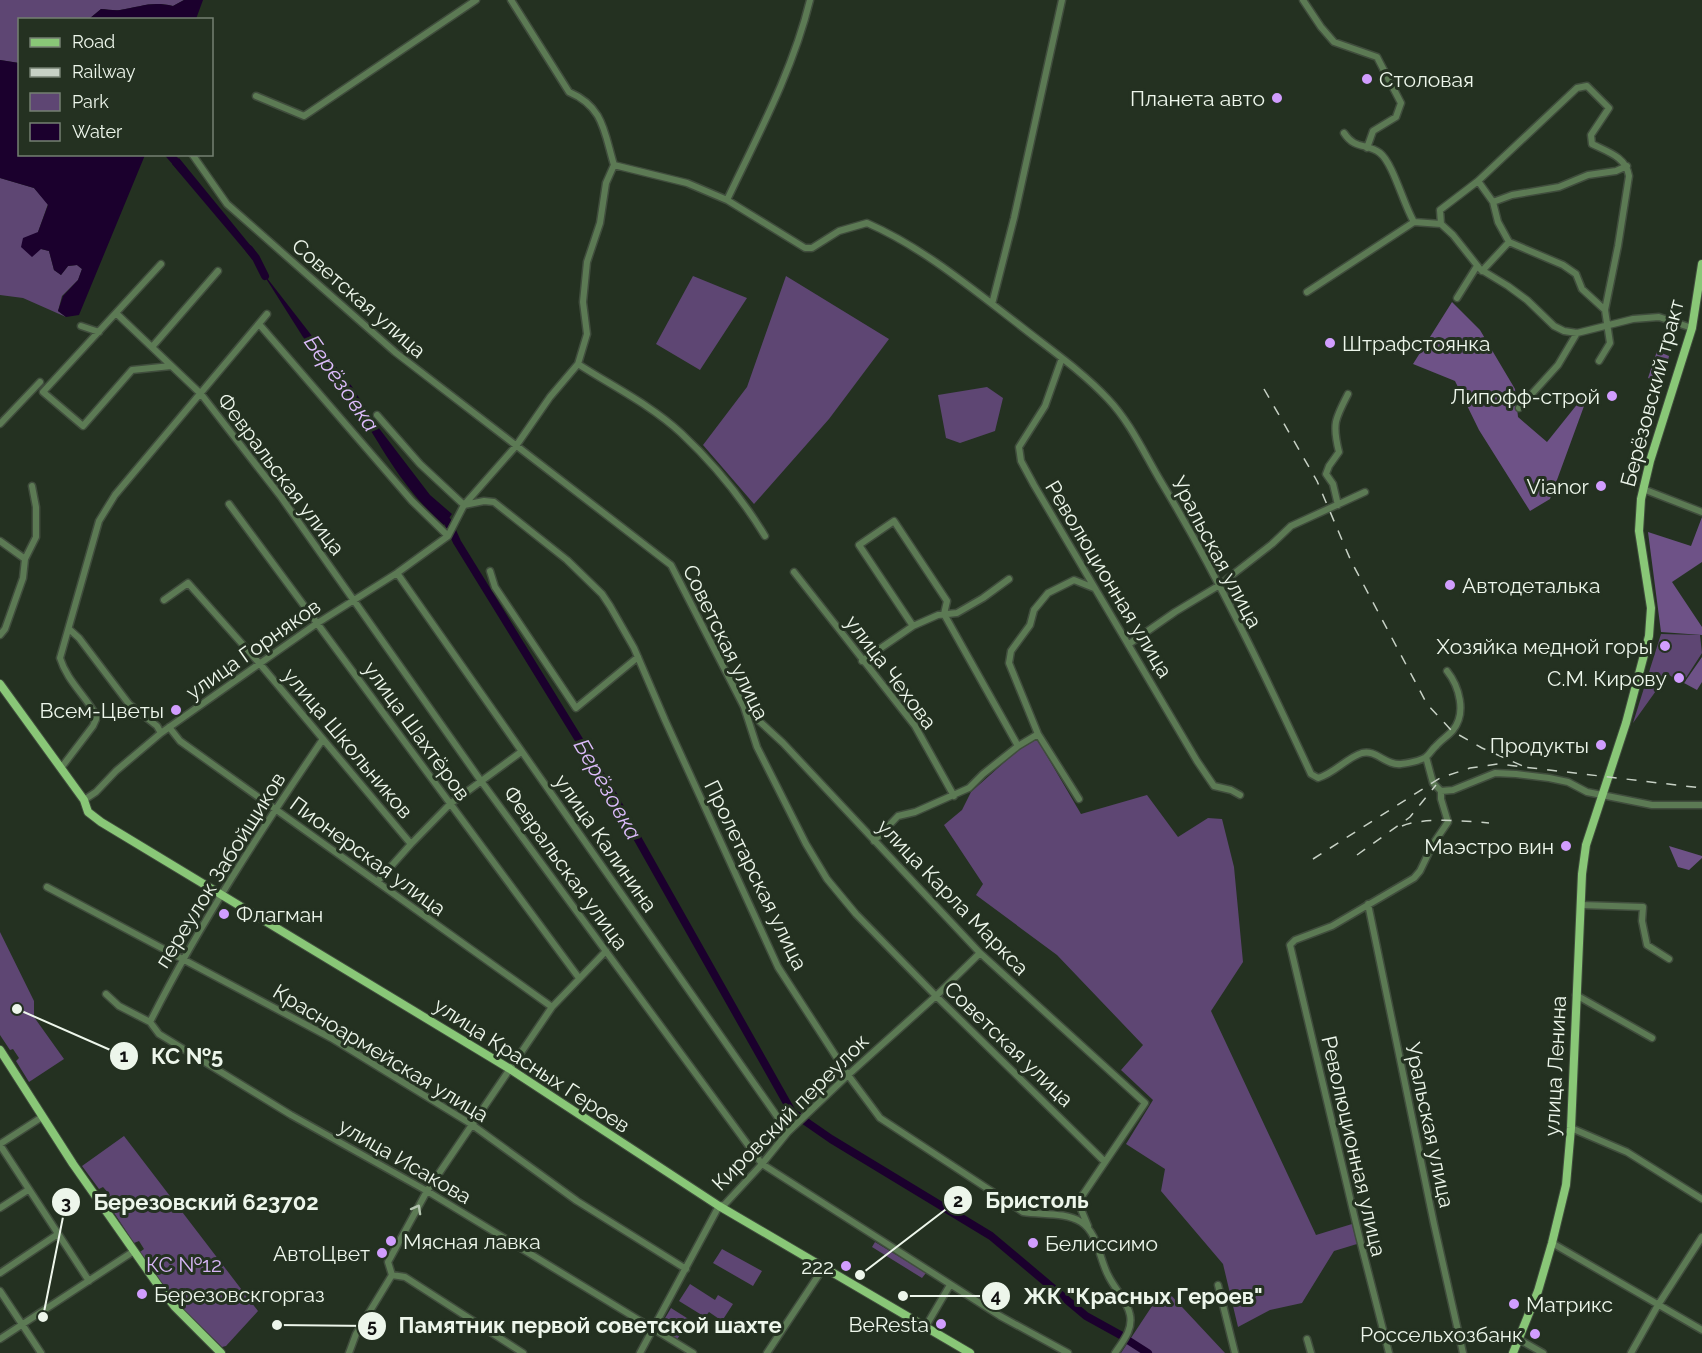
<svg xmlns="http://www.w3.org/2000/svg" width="1702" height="1353" font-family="Raleway,sans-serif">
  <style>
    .green { fill: #5e4673 }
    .forest { fill: #6e5287 }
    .water { fill: #1b002d }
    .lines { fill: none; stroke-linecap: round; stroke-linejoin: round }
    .river { stroke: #1b002d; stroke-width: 8 }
    .minor-casing { stroke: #404d3d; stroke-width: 9 }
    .major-casing { stroke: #404d3d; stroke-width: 10 }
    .minor { stroke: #5c7a54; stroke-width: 6 }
    .major { stroke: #89c777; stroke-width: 8 }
    .rail { stroke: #c7d1c5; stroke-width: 1.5; stroke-dasharray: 10 10; stroke-linecap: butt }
    .oneway { stroke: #b3c4af }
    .poi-dot { fill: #d19dfe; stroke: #243121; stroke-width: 2 }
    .labels { text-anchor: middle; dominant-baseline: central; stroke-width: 6; stroke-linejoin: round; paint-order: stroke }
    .poi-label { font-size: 21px; fill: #edf6eb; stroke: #243121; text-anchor: end }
    .street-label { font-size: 21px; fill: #edf6eb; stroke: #243121 }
    .park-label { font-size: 21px; fill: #d6b5f5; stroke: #243121 }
    .water-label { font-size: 22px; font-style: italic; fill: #ddbcfc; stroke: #243121 }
    .leader { fill: none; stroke: #edf6eb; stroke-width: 2 }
    .callout-dot { fill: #edf6eb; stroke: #243121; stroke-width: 2 }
    .mark-label { font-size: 18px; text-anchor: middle; font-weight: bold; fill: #111 }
    .callout-label { font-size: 22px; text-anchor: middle; font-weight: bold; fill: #edf6eb; stroke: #243121; stroke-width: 6; stroke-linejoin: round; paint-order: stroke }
  </style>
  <rect width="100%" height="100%" fill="#243121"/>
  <path class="green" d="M0 0H184L173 6C152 1 141 7 120 10 114 11 107 9 101 9L89 19 20 20 19 63 0 60Z
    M0 178 34 188 48 204 38 232 41 249 49 251 54 270 61 275 68 266 77 265 82 269 78 280 62 296 58 311 66 317 23 298 0 295Z
    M693 276 747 298 700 370 656 344Z
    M786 276 889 339 829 419 754 504 703 445 747 387Z
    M987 387 1003 398 995 431 960 443 946 438 938 395Z
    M1661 634 1700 635 1702 653 1682 684 1668 674 1633 723Z
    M1037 739 1081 814 1147 795 1178 837 1208 818 1222 819 1234 867 1243 962 1211 1011 1316 1235 1352 1224 1357 1244 1334 1251 1302 1303 1270 1310 1238 1327 1223 1264 1161 1191 1165 1169 1126 1144 1153 1100 1121 1070 1143 1045 1057 955 976 895 983 884 944 825 962 810 971 792 1017 751Z
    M0 932 34 1001V1017L64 1059 29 1082 16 1061 19 1058 13 1049 10 1050 0 1035Z
    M124 1136 258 1311 226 1346 222 1347 181 1307 187 1303 178 1294 171 1298 140 1252 144 1249 139 1241 134 1243 105 1199 110 1195 103 1187 99 1189 82 1166Z
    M875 1242 926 1273 922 1278 872 1247Z
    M722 1249 762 1271 753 1286 713 1263Z
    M690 1284 715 1300 718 1295 733 1304 722 1321 709 1312 705 1317 679 1301Z
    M1168 1292 1225 1353H1121L1160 1294Z
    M671 1308 690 1320 676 1341 658 1330Z"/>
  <path class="forest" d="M1452 302 1480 330 1515 389 1518 417 1547 442 1591 387 1550 499 1530 511 1479 430 1455 381 1413 364Z
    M1657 351 1669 356 1663 383 1648 378Z
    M1702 517V562L1672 582 1702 627V635L1661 632 1648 532 1691 546Z
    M1702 657V682L1697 690 1684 683Z
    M1669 846 1702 856V858L1689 870 1678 867Z"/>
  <path class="water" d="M184 0H203L196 19H89L101 9C107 9 114 11 120 10 141 7 150 1 173 6Z
    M0 60 19 63 20 154 145 155 79 315 66 317 58 311 63 296 78 280 82 269 77 265 68 266 61 275 54 270 49 251 41 249 32 257 21 247 23 238 38 232 48 205 34 188 0 178Z
    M179 158 259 256 253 260 172 164Z
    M260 269 357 394 352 398 303 337Z
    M362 406 430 495 452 514 444 525C404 490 385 453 357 408Z"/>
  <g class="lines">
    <path class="river" d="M169 154 183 170
      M249 249 256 258 265 276
      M348 388 365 415
      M442 515 448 522 457 542 613 795 792 1112 831 1139 991 1236 1086 1316 1124 1337
      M1126 1339 1148 1353"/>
    <defs>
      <path id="minor" d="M1303 0 1321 27 1334 42 1377 57 1401 103 1396 117 1373 131 1367 148
        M256 96 304 116 476 0
        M1344 133C1355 150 1367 143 1380 153 1393 163 1404 206 1414 222
        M192 154 227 204 395 352 671 565 744 707 757 747 806 844 827 879 856 914 936 996 1105 1162
        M614 165 687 183 727 200 805 248H812L839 231 867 223C922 247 970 287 1018 324 1048 348 1082 371 1108 399 1130 422 1144 453 1160 480 1217 574 1265 675 1311 774L1318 778C1335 773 1346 758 1362 753 1376 749 1386 766 1401 764 1408 763 1422 761 1427 756 1430 754 1432 749 1436 746 1441 740 1448 736 1453 730 1467 713 1459 686 1447 671
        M1478 181 1493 202 1498 222 1509 242 1563 265 1576 274 1582 289 1605 310
        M727 200C758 135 793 70 810 0
        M1493 202 1512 195 1559 187 1588 175 1616 171 1627 166
        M161 264 43 392 83 426 132 370 171 366
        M1482 271 1509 242
        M1307 292 1414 222 1441 224
        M1457 298 1477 266
        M992 304 1014 218 1062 0
        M117 314 201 394 281 497 481 781 762 1164 1000 1316 1068 1353
        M259 324 412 501 448 536
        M81 326 99 332
        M152 347 218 271
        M1062 358 1045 406 1019 447 1021 461 1034 485 1197 761 1214 786 1231 790 1240 795
        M1599 361 1610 343 1605 310 1618 246 1629 176C1626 157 1608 152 1592 144L1591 135 1609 108 1587 86 1577 88 1478 181 1440 210 1441 224 1453 235 1480 269 1508 286 1527 300 1554 326 1564 331 1577 333 1633 319 1659 317 1692 328
        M578 364C612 386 651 405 681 433 712 462 743 500 765 536
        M1519 408 1558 365 1577 333
        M377 415 420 464 464 505 484 501 494 502 567 560 602 594 610 606 634 648 665 720 778 967 848 1075 880 1118 1023 1212C1042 1215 1065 1212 1081 1222 1098 1233 1099 1258 1108 1275 1114 1288 1128 1302 1130 1315 1133 1330 1123 1341 1115 1353
        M0 424 40 382
        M1643 489 1702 512
        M229 504 579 978
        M1338 505 1333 484 1326 474 1329 466 1339 452C1332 424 1335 419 1348 394
        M0 541 25 559
        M490 571 495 587 576 708 638 657
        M794 572 915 726 954 796
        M397 573 788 1132
        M164 600 188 583 260 664 411 844
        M944 614 1018 746
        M913 626 859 545 894 521 947 601 944 614
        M69 629 79 638 129 704 157 726 161 733
        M0 635 5 629 23 578 25 559 36 537V507L32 486
        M1129 644 1175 612 1218 586 1272 544 1291 526 1365 492
        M862 661 913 626 938 615 957 613 983 598 1009 579
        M744 707 783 743 980 953 1145 1103 1078 1202 1088 1226
        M169 727 180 741 552 1007
        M1426 757 1433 783 1441 791 1453 790 1495 773 1516 774 1549 778 1568 782 1587 792 1652 805H1702
        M61 768 93 726 97 717C86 696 67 681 60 658L99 521 115 495 267 314
        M1079 799 1038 734 1009 663 1011 651 1030 625 1034 610 1048 593 1074 580 1094 588
        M84 800 96 792 116 771 161 733 316 624 397 573 448 536 464 505 516 446 550 397 578 364 587 334 583 302 587 262 600 223 606 183 614 165C604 132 604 107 569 92L511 0
        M874 841 898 816 915 812 969 788 983 774 1018 746 1038 734
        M377 882 411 844 450 804 521 752
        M47 887 331 1038 471 1124 577 1201 686 1269
        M1368 904 1434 1224 1463 1353
        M1581 905 1643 907 1642 921 1647 945 1669 959
        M106 994 119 1006 150 1022 159 1034 291 1115 427 1191 693 1353
        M1576 995 1652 1038
        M150 1022C200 923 261 830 323 739
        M1571 1128 1627 1152 1702 1199
        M0 1144 42 1117
        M0 1145 89 1281
        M0 1208 28 1190
        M1552 1243 1702 1330
        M0 1273 58 1234
        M392 1275 405 1277 523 1353
        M1218 1285 1235 1353
        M0 1291 41 1353
        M926 1326 950 1285
        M0 1339 134 1251
        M1307 1339 1311 1353
        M1520 1340 1543 1353
        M349 1353 356 1334 392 1275 388 1262 427 1191 552 1007 606 951
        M640 1353 719 1206 725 1204 762 1164 788 1132 848 1075 936 996 980 953
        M767 1353 824 1267
        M1389 1353 1359 1236 1290 945 1295 940 1332 926 1414 878 1420 871 1433 844 1448 822 1441 799V791
        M1631 1353 1658 1305 1702 1237"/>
      <path id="major" d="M0 684 84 800 88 812 101 822 510 1069 719 1206 970 1353
        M0 1050 73 1164 160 1288 175 1307 221 1353
        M1513 1353 1538 1291 1552 1243 1566 1185 1571 1128 1582 874 1586 845 1626 723 1649 636 1651 608 1639 531 1641 499 1650 461 1692 328 1702 264"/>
    </defs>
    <use href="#minor" class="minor-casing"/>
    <use href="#major" class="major-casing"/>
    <use href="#minor" class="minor"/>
    <use href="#major" class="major"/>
    <path class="rail" d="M1264 389 1317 481 1351 561 1427 704 1452 731 1482 748 1525 767
      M1402 826C1422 817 1467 821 1489 823
      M1357 855 1410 817 1436 785
      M1313 859 1440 778 1470 768 1498 764 1702 788"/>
  </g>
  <defs><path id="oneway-chevron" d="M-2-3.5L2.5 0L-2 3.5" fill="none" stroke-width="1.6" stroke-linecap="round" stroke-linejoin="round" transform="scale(1.5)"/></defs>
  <use class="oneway" href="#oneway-chevron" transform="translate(417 1209) rotate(-61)"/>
  <g class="poi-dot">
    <circle cx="1367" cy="79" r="6"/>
    <circle cx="1277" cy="98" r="6"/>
    <circle cx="1330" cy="343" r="6"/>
    <circle cx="1612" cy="396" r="6"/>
    <circle cx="1601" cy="486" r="6"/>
    <circle cx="1450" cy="585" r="6"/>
    <circle cx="1665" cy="646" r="6"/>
    <circle cx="1679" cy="678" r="6"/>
    <circle cx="176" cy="710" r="6"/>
    <circle cx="1601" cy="745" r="6"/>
    <circle cx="1566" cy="846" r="6"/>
    <circle cx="224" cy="914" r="6"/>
    <circle cx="391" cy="1241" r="6"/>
    <circle cx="1033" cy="1243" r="6"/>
    <circle cx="382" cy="1253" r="6"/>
    <circle cx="846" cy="1266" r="6"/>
    <circle cx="142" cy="1294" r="6"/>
    <circle cx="1514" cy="1304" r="6"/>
    <circle cx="941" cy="1324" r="6"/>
    <circle cx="1535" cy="1334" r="6"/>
  </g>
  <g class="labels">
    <g class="poi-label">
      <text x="1379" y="79" text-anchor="start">Столовая</text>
      <text x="1265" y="98">Планета авто</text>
      <text x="1342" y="343" text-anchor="start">Штрафстоянка</text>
      <text x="1600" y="396">Липофф-строй</text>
      <text x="1589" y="486">Vianor</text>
      <text x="1462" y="585" text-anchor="start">Автодеталька</text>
      <text x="1653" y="646">Хозяйка медной горы</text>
      <text x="1667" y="678">С.М. Кирову</text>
      <text x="164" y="710">Всем-Цветы</text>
      <text x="1589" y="745">Продукты</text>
      <text x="1554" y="846">Маэстро вин</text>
      <text x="236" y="914" text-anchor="start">Флагман</text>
      <text x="403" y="1241" text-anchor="start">Мясная лавка</text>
      <text x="1045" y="1243" text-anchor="start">Белиссимо</text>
      <text x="370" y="1253">АвтоЦвет</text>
      <text x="834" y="1266">222</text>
      <text x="154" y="1294" text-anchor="start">Березовскгоргаз</text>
      <text x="1526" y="1304" text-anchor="start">Матрикс</text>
      <text x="929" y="1324">BeResta</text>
      <text x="1523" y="1334">Россельхозбанк</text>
    </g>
    <g class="street-label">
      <text transform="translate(359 298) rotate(41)">Советская улица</text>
      <text transform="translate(1652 393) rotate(-75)">Берёзовский тракт</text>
      <text transform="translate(281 474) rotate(53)">Февральская улица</text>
      <text transform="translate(1217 552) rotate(62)">Уральская улица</text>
      <text transform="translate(1109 579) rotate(59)">Революционная улица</text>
      <text transform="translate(726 642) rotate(64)">Советская улица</text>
      <text transform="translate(253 649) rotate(-35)">улица Горняков</text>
      <text transform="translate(891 672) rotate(53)">улица Чехова</text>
      <text transform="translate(417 731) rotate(54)">улица Шахтёров</text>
      <text transform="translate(348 743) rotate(50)">улица Школьников</text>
      <text transform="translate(606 843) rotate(55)">улица Калинина</text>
      <text transform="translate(368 856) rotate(36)">Пионерская улица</text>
      <text transform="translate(566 868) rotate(54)">Февральская улица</text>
      <text transform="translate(220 870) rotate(-58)">переулок Забойщиков</text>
      <text transform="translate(756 875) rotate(64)">Пролетарская улица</text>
      <text transform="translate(953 897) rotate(46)">улица Карла Маркса</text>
      <text transform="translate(1009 1044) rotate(44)">Советская улица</text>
      <text transform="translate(381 1053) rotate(31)">Красноармейская улица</text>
      <text transform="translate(532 1065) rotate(33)">улица Красных Героев</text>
      <text transform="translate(1555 1066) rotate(-87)">улица Ленина</text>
      <text transform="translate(790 1112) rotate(-45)">Кировский переулок</text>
      <text transform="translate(1430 1125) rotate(78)">Уральская улица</text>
      <text transform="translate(1354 1146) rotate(77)">Революционная улица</text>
      <text transform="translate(405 1161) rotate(30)">улица Исакова</text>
    </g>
    <g class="park-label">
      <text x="184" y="1264">КС №12</text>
    </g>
    <g class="water-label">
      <text transform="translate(342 383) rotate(55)">Берёзовка</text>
      <text transform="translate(608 789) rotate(60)">Берёзовка</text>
    </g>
  </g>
  <path class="leader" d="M17 1009L124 1056M860 1275L958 1200M43 1317L66 1202M903 1296L996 1296M277 1325L372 1326"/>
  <g class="callout-dot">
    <circle cx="17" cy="1009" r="6"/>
    <circle cx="860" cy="1275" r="6"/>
    <circle cx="43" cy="1317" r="6"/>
    <circle cx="903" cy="1296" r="6"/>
    <circle cx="277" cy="1325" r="6"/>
    <circle cx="124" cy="1056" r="15"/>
    <circle cx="958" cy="1200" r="15"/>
    <circle cx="66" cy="1202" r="15"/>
    <circle cx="996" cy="1296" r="15"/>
    <circle cx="372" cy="1326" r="15"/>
  </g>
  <g class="mark-label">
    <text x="124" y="1062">1</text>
    <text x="958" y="1207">2</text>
    <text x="66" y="1209">3</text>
    <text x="996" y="1302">4</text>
    <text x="372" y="1332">5</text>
  </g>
  <g class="callout-label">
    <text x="187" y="1064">КС №5</text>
    <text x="1037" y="1208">Бристоль</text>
    <text x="206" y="1210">Березовский 623702</text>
    <text x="1143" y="1304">ЖК "Красных Героев"</text>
    <text x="590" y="1333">Памятник первой советской шахте</text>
  </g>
  <rect x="18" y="18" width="195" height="138" fill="#243121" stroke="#748072" stroke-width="1.5"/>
  <rect x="30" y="38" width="30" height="9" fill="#89c777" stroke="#748072" stroke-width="1.5"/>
  <text x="72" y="48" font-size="18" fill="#edf6eb">Road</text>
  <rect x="30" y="68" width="30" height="9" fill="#c7d1c5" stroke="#748072" stroke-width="1.5"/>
  <text x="72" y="78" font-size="18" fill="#edf6eb">Railway</text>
  <rect x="30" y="93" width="30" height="18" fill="#5e4673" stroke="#748072" stroke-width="1.5"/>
  <text x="72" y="108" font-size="18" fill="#edf6eb">Park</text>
  <rect x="30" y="123" width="30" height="18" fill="#1b002d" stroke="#748072" stroke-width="1.5"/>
  <text x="72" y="138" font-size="18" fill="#edf6eb">Water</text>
</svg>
